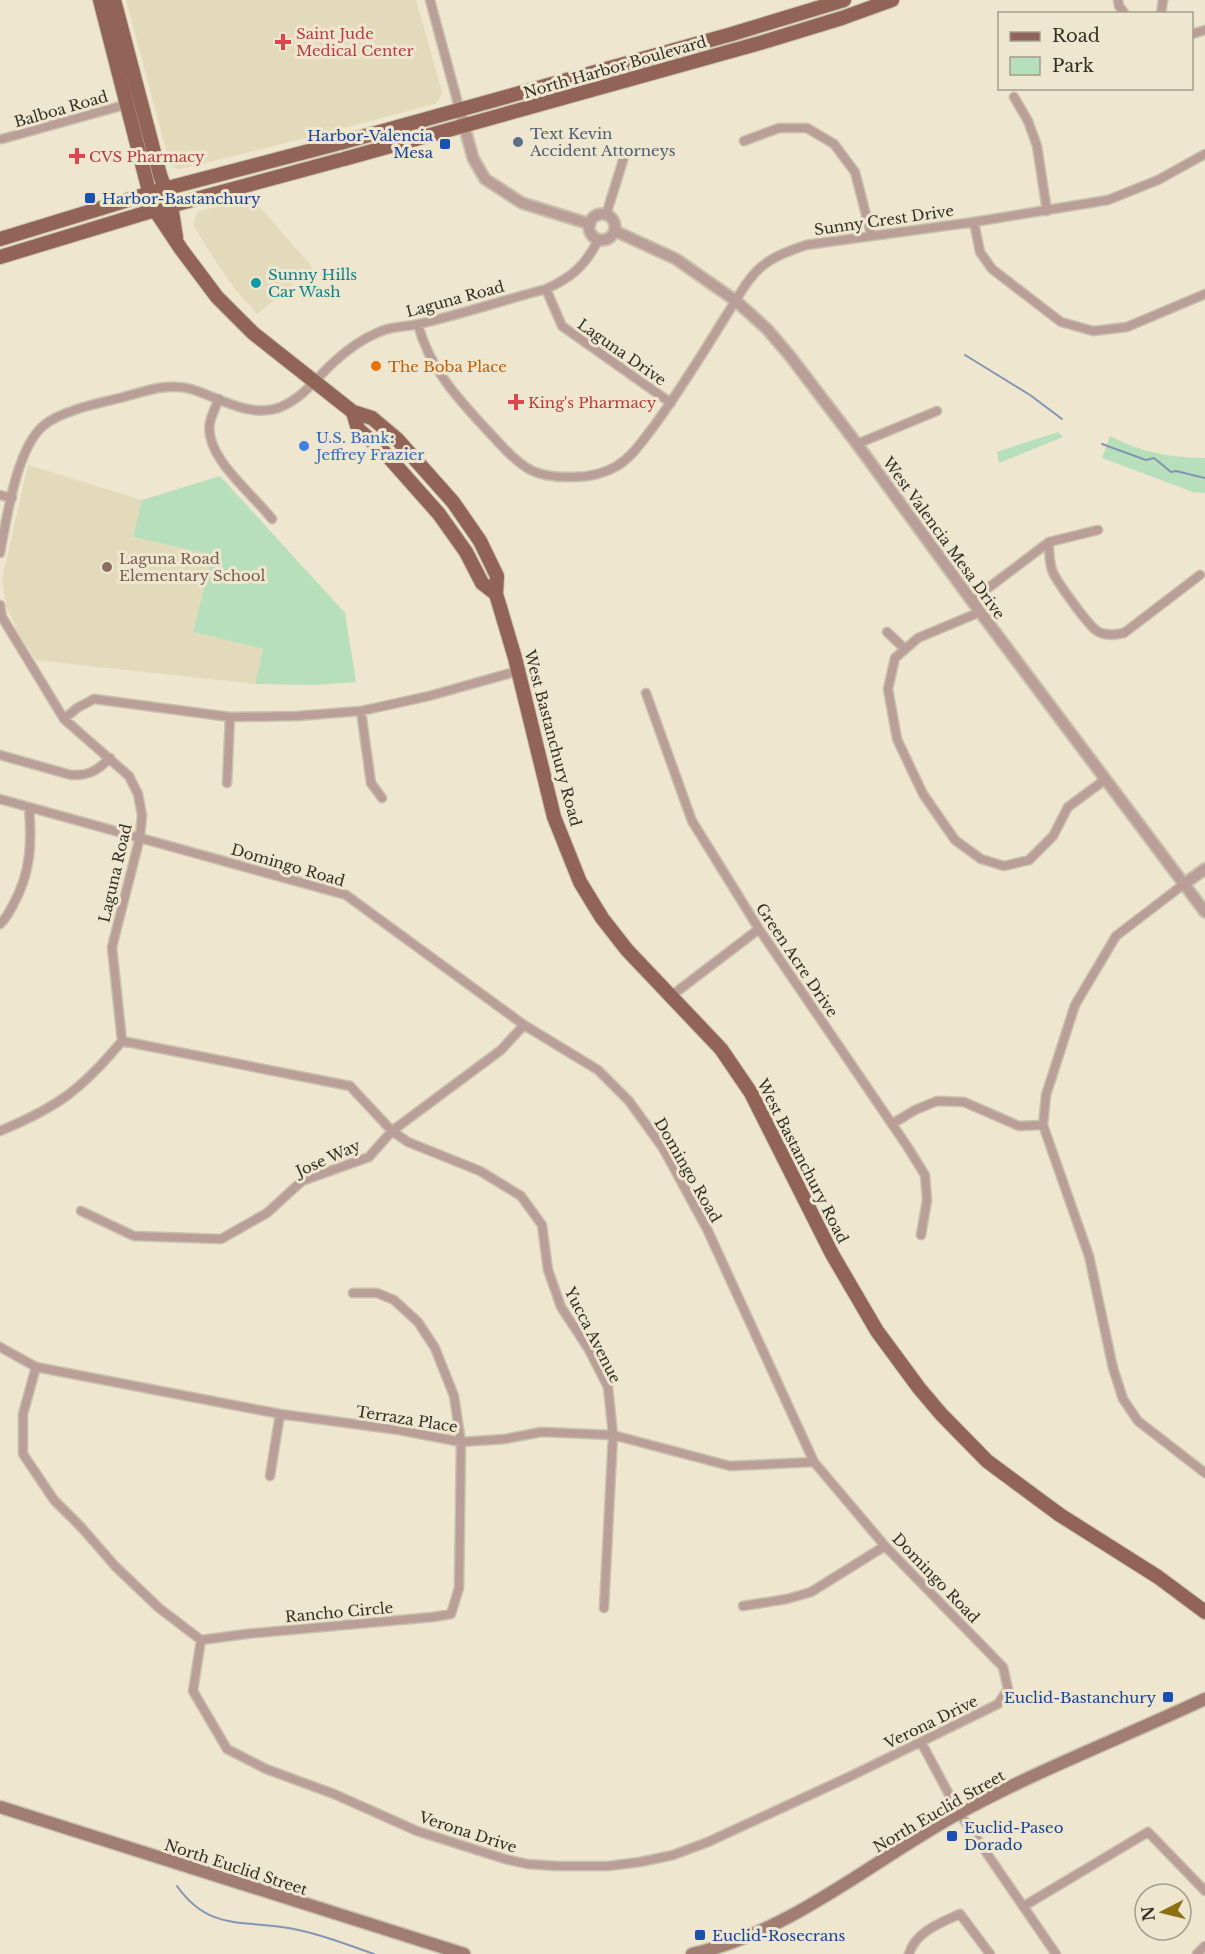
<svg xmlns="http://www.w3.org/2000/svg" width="1205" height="1954" font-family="'Libre Baskerville',serif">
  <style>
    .built { fill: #e3dabb }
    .green { fill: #b7dfbc }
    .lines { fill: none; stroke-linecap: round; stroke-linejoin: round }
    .stream { stroke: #8495b4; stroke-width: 2 }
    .minor-casing { stroke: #c9c2ad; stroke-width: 11 }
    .tertiary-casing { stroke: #c9c2ad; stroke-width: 14 }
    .secondary-casing { stroke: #c9c2ad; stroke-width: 15 }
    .primary-casing { stroke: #c9c2ad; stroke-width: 16 }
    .minor { stroke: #ba9f98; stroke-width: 8 }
    .tertiary { stroke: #ba9f98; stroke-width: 10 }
    .secondary { stroke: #a27d72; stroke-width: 12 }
    .primary { stroke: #916457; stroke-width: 14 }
    .health-dot { fill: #e0444e; stroke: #eee6ce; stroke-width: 2 }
    .service-dot { fill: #5c6f8a; stroke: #eee6ce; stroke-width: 2 }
    .transit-dot { fill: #1a4fb4; stroke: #eee6ce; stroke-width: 2 }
    .culture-dot { fill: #0f9aa8; stroke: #eee6ce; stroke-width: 2 }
    .food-dot { fill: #e8710a; stroke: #eee6ce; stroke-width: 2 }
    .shop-dot { fill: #3f7fe0; stroke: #eee6ce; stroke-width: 2 }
    .education-dot { fill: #8d6e63; stroke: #eee6ce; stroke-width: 2 }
    .labels { text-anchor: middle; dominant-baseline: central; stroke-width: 6; stroke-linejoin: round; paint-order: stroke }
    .health-label { font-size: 15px; fill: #be3a42; stroke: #eee6ce; text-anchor: start }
    .street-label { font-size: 15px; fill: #333027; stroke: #eee6ce }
    .service-label { font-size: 15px; fill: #4e5e75; stroke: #eee6ce; text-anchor: start }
    .transit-label { font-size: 15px; fill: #164399; stroke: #eee6ce; text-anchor: start }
    .culture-label { font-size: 15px; fill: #0d838f; stroke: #eee6ce; text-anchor: start }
    .food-label { font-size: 15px; fill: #c56008; stroke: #eee6ce; text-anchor: start }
    .shop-label { font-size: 15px; fill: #366cbe; stroke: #eee6ce; text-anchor: start }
    .education-label { font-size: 15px; fill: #785e54; stroke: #eee6ce; text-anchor: start }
  </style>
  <rect width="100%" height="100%" fill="#eee6ce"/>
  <path class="built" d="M126 0H416L442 92 439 100 435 104 270 147 181 169 174 168 169 161Z
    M253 199 313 268 257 314 234 288 209 251 194 226 195 217 199 211Z
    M28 465 142 500 133 537 212 555 193 632 263 649 255 684 36 660 19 634 6 606 2 579Z"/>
  <path class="green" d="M1058 432 1063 437 999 463 997 452Z
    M1110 436C1140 452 1171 458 1205 458V493L1193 492 1102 458Z
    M220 476 345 613 356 682 315 685 255 684 263 649 193 632 212 555 133 537 142 500Z"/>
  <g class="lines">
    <path class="stream" d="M965 355 1030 395 1062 419
      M1102 444 1146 460 1154 458 1171 472 1176 471 1205 478
      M177 1886C210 1933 246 1919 294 1929 321 1934 348 1945 374 1954"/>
    <defs>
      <path id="minor" d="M430 0 460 111
        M1118 0 1119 6 1125 14
        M1161 14 1163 0
        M1192 34 1205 30
        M1014 97 1028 121 1037 146 1047 211
        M2 139 128 104
        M744 141 779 128H807L834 144 855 172 871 234
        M606 215 625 154
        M974 222 980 252 992 269 1061 322 1093 331 1127 327 1205 294
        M546 289 562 326 671 403
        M418 324C430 373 466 407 499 443 524 470 536 478 574 477 590 477 603 474 617 466 633 456 643 440 654 426 681 389 705 350 729 311 739 296 749 275 765 264 776 255 792 250 806 245L974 222 1108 200 1158 180 1205 154
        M219 399C216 406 212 414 210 422 203 456 253 494 272 519
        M857 444 937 411
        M0 495 12 498
        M1049 542C1049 552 1049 561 1052 570 1056 581 1088 625 1097 631 1105 636 1114 635 1124 633L1200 575
        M0 553C7 517 16 450 43 426 60 411 99 403 120 398 143 392 168 382 191 389 218 397 249 418 278 408 303 399 316 378 334 362 347 350 362 339 379 332 391 326 406 327 419 324 462 314 504 300 546 289 571 278 586 265 598 240
        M971 601 1049 542 1098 530
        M0 605 2 617 64 719 129 776 138 794 142 815 140 837 112 947 122 1041C82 1089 58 1107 0 1131
        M980 612 918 638 895 658 888 689 897 739 923 794 955 840 981 859 1004 866 1029 860 1053 836 1068 807 1106 779
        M887 632 905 649
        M646 693 692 821 759 929 907 1146 925 1175 927 1200 921 1235
        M361 711 371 783 382 798
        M64 719 77 708 94 699 230 717 297 716 361 711 429 696 518 671
        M0 755 71 775C89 776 98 770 110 758
        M227 783 230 717
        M0 799 346 895 524 1025 598 1070 629 1101 663 1148 707 1229 814 1462 885 1546 1003 1667 1008 1689 998 1704 851 1776 708 1842 673 1855 640 1862 608 1866H557L527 1864 505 1859 417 1831 334 1794 266 1769 227 1749 193 1691 201 1640
        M1184 884 1116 936 1075 1005 1046 1095 1043 1125 1089 1256 1113 1368 1123 1399 1138 1421 1205 1473
        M0 924C6 919 9 912 13 905 31 873 32 842 29 807
        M671 996 759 929
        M122 1041 350 1086 392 1131 408 1142 480 1171 521 1196 542 1225 548 1270 561 1307 588 1348 608 1387 613 1435 604 1608
        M892 1124 915 1110 937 1101 964 1102 1019 1126 1043 1125
        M81 1211 134 1236 221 1239 267 1213 302 1181 369 1157 392 1131 501 1050 524 1025
        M0 1347 36 1367 280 1414 399 1430 461 1442 505 1439 541 1432 613 1435 730 1466 814 1462
        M36 1367 23 1414V1454L54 1500 82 1528 115 1566 159 1608 201 1640 246 1634 433 1617 451 1614 459 1588 461 1442 454 1396 435 1348 418 1322 394 1300 377 1293H353
        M270 1476 280 1414
        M743 1606 787 1599 811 1592 885 1546
        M921 1742 959 1813 1056 1954
        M1024 1906 1148 1832 1205 1891
        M909 1954C915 1932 940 1923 960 1914L990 1954
        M1197 1954 1205 1946"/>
      <path id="tertiary" d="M460 111 473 158 485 179 522 203 590 224
        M589 227a13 13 0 1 1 26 0a13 13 0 1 1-26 0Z
        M615 231 676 259 736 301 767 329 790 356 857 444 980 612 1205 912
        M1184 884 1205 869"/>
      <path id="secondary" d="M0 1807 464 1954
        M692 1954C792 1932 873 1860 961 1812 1040 1769 1124 1737 1205 1699"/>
      <path id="primary" d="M100 0 150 195 155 210 181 249 217 297 253 333 353 412 372 418 397 439 453 502 480 541 497 576 496 594 515 658 554 817 580 882 602 918 627 950 721 1049 751 1093 832 1254 877 1331 919 1388 941 1414 987 1461 1060 1515 1158 1577 1205 1612
        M114 0 160 175 171 205 176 237
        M340 143 732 34 844 0
        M344 159 760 43 842 18 892 0
        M0 239 164 189 336 144
        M0 257 155 210 340 160
        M353 412 358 429 384 452 439 514 466 552 482 583 496 594"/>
    </defs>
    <use href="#minor" class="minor-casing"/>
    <use href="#tertiary" class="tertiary-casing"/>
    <use href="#secondary" class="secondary-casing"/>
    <use href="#primary" class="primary-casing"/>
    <use href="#minor" class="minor"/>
    <use href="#tertiary" class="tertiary"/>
    <use href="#secondary" class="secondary"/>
    <use href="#primary" class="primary"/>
  </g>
  <g class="health-dot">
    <path d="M280 33h6v6h6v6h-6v6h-6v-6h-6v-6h6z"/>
    <path d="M74 147h6v6h6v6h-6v6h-6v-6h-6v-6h6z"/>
    <path d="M513 393h6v6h6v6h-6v6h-6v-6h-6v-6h6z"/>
  </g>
  <circle class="service-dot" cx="518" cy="142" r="6"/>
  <g class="transit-dot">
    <rect x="439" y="138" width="12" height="12" rx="3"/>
    <rect x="84" y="192" width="12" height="12" rx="3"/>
    <rect x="1162" y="1691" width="12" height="12" rx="3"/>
    <rect x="946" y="1830" width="12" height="12" rx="3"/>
    <rect x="694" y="1929" width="12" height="12" rx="3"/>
  </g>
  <circle class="culture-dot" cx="256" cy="283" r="6"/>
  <circle class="food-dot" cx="376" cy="366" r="6"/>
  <circle class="shop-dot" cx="304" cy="446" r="6"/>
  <circle class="education-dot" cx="107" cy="567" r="6"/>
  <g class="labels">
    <g class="health-label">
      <text x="296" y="33">Saint Jude<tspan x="296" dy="17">Medical Center</tspan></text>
      <text x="89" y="156">CVS Pharmacy</text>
      <text x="528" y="402">King's Pharmacy</text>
    </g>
    <g class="street-label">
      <text transform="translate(615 67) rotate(-16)">North Harbor Boulevard</text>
      <text transform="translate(61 109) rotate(-16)">Balboa Road</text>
      <text transform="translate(884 220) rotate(-8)">Sunny Crest Drive</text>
      <text transform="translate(455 299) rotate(-15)">Laguna Road</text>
      <text transform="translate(622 352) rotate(35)">Laguna Drive</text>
      <text transform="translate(944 538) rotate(54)">West Valencia Mesa Drive</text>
      <text transform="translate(553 738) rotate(75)">West Bastanchury Road</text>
      <text transform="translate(288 865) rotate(16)">Domingo Road</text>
      <text transform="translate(115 873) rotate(-77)">Laguna Road</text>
      <text transform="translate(797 960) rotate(56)">Green Acre Drive</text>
      <text transform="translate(328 1158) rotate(-24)">Jose Way</text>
      <text transform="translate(803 1161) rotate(63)">West Bastanchury Road</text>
      <text transform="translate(688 1170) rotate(60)">Domingo Road</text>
      <text transform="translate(593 1335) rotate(63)">Yucca Avenue</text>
      <text transform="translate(407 1419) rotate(9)">Terraza Place</text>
      <text transform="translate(936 1578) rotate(46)">Domingo Road</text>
      <text transform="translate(339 1612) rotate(-5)">Rancho Circle</text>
      <text transform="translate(931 1722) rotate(-26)">Verona Drive</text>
      <text transform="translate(939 1811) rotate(-30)">North Euclid Street</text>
      <text transform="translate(468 1832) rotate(18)">Verona Drive</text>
      <text transform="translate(236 1867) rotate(18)">North Euclid Street</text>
    </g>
    <g class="service-label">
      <text x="530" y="133">Text Kevin<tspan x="530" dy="17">Accident Attorneys</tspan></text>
    </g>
    <g class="transit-label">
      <text x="433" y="135" text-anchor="end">Harbor-Valencia<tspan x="433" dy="17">Mesa</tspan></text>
      <text x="102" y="198">Harbor-Bastanchury</text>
      <text x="1156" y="1697" text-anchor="end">Euclid-Bastanchury</text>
      <text x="964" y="1827">Euclid-Paseo<tspan x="964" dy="17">Dorado</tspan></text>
      <text x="712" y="1935">Euclid-Rosecrans</text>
    </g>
    <g class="culture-label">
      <text x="268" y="274">Sunny Hills<tspan x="268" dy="17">Car Wash</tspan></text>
    </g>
    <g class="food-label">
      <text x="388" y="366">The Boba Place</text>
    </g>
    <g class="shop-label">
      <text x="316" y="437">U.S. Bank:<tspan x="316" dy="17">Jeffrey Frazier</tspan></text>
    </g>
    <g class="education-label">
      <text x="119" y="558">Laguna Road<tspan x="119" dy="17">Elementary School</tspan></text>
    </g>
  </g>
  <rect x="998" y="12" width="195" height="78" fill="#eee6ce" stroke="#a39d8b" stroke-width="1.5"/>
  <rect x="1010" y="32" width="30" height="9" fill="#916457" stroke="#a39d8b" stroke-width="1.5"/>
  <text x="1052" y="42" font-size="18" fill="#333027">Road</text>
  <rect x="1010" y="57" width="30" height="18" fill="#b7dfbc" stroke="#a39d8b" stroke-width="1.5"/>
  <text x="1052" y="72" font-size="18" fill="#333027">Park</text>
  <g transform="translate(1163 1912) rotate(263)"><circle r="28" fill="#eee6ce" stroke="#a39d8b" stroke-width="1.5"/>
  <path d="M0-4.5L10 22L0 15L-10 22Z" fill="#8d6f13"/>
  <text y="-9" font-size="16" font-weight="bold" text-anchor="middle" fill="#333027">N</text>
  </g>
</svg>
